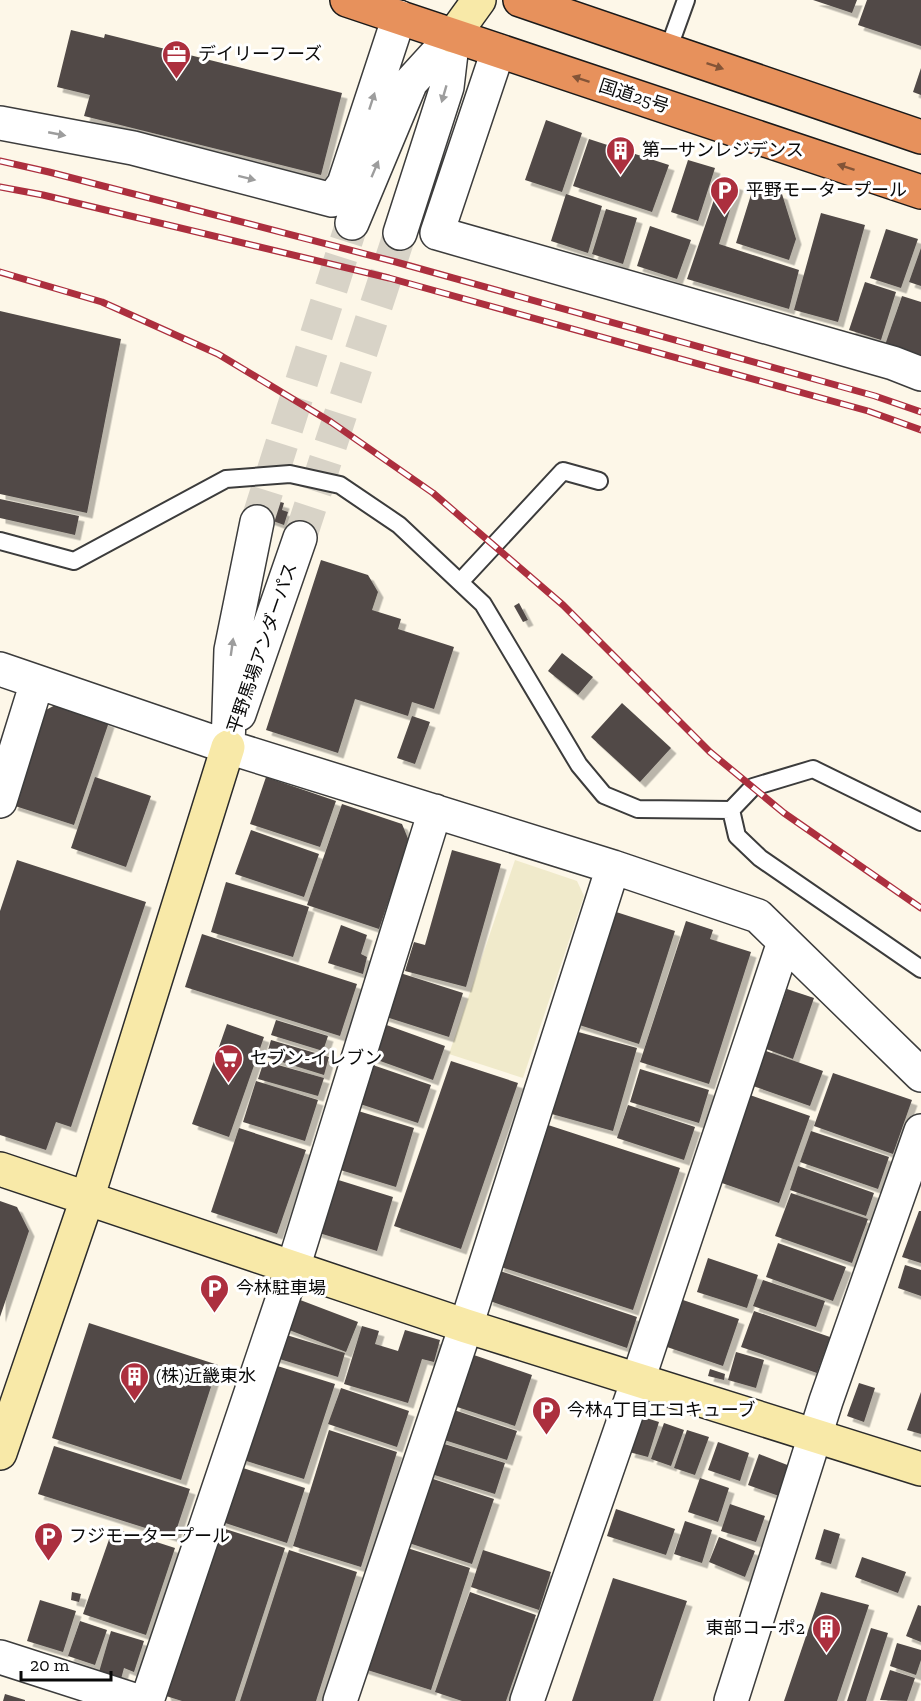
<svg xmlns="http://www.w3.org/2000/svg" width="921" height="1701" font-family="'Zilla Slab','Noto Sans JP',serif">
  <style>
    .farmland { fill: #f0eacb }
    .building { fill: #514a47; filter: url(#shadow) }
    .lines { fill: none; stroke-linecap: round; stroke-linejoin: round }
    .street-tunnel { stroke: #d8d3c7; stroke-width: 33; stroke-dasharray: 33 16; stroke-linecap: butt }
    .lane-casing { stroke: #3c3c3c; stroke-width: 20 }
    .street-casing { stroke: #3c3c3c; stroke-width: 36 }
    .secondary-casing { stroke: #2b2b2b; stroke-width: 36 }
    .highway-casing { stroke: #1a1a1a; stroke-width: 36 }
    .lane { stroke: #fff; stroke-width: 16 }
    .street { stroke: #fff; stroke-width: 33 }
    .secondary { stroke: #f8e9a8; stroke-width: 33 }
    .highway { stroke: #e7915c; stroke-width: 33 }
    .rail-casing { stroke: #ac2f3e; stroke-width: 7 }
    .rail { stroke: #fff; stroke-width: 4.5; stroke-dasharray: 14; stroke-linecap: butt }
    .oneway { fill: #835437 }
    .oneway2 { fill: #9d9d9d }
    .labels { text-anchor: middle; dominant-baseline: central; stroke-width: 6; stroke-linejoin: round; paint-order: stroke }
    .poi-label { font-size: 18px; fill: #090909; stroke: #fff; text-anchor: start }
    .street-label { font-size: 18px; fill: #090909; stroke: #fff }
  </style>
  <defs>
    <filter id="shadow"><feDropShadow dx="5.5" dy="5.5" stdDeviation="0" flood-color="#0004"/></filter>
  </defs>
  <rect width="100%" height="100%" fill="#fdf7e8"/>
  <path class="farmland" d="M515 860 577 881 584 896 523 1078 449 1054Z"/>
  <path class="building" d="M813 0H857L852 13Z
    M867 0H921V46L858 25Z
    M71 30 104 38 105 34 342 93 321 175 84 116 90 95 57 87Z
    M921 68V95L913 92Z
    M546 120 582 133 562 192 525 180Z
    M589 139 669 165 652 212 573 186Z
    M688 160 715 168 698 221 671 212Z
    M721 179 738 185 719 244 799 270 789 309 687 279Z
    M754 185 782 194 796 239 789 260 736 243Z
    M566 194 602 206 588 253 551 241Z
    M606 209 637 218 623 264 592 254Z
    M821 213 865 225 838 322 794 310Z
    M650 226 691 240 677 279 637 266Z
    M886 229 918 239 901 288 870 278Z
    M921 248V286L909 282Z
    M865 282 896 292 881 340 849 330Z
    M902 296 921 302V357L885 345Z
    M0 311 121 339 87 513 0 494Z
    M0 499 79 516 75 535 0 518Z
    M277 501 284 503 282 510 288 512 284 525 265 518 270 504 275 505Z
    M321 560 368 575 378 592 372 610 401 619 398 629 454 647 434 709 412 702 408 716 355 699 338 753 266 730Z
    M519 603 528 620 523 622 514 606Z
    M562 653 593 677 578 695 548 671Z
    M59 703 109 722 74 825 12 805 44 711Z
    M622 703 671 748 640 782 591 737Z
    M412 716 430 722 415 764 397 758Z
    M95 777 151 796 126 867 71 848Z
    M266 777 336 801 320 847 250 824Z
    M342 804 402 824 409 841 379 929 307 905Z
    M251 830 319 854 304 897 235 874Z
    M452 850 501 864 466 987 405 971 414 942 425 945Z
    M17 860 146 902 71 1127 56 1122 46 1150 0 1135V911Z
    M226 882 309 907 293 957 211 932Z
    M610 910 675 931 639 1044 573 1023Z
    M686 921 713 930 710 939 751 952 709 1084 640 1062Z
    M341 925 367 935 361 954 367 957 363 974 328 963Z
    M202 934 357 984 340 1036 185 987Z
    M397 972 463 993 449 1037 383 1016Z
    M787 989 814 998 793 1059 766 1049Z
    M276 1020 328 1036 323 1051 271 1035Z
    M381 1023 445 1046 433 1080 369 1057Z
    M227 1024 264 1037 229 1137 192 1124Z
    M571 1030 637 1048 613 1131 548 1113Z
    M271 1040 329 1057 324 1075 266 1057Z
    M766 1051 823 1071 810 1106 753 1086Z
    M264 1061 324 1078 318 1096 258 1079Z
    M451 1061 518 1083 461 1249 394 1226Z
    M367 1063 431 1085 418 1123 354 1102Z
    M640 1069 709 1090 699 1123 630 1102Z
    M833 1073 912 1100 893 1154 814 1126Z
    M256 1081 318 1100 305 1141 243 1122Z
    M750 1095 810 1116 779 1203 719 1182Z
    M628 1105 695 1127 684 1160 617 1138Z
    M355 1110 414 1128 396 1187 337 1169Z
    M545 1124 680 1168 633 1310 498 1266Z
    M239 1128 306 1150 277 1234 211 1212Z
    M811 1131 889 1157 878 1189 800 1162Z
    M798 1166 874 1193 866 1216 790 1190Z
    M332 1178 393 1197 377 1251 316 1232Z
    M791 1193 868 1219 852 1263 775 1236Z
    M0 1201 17 1207 29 1231 0 1317Z
    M919 1211H921V1263L902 1257Z
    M778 1243 846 1267 833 1301 766 1277Z
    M708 1258 758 1275 747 1308 697 1292Z
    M905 1265 921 1270V1296L898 1288Z
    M497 1270 637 1317 627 1348 487 1300Z
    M763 1280 825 1301 816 1327 753 1306Z
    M295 1298 358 1322 346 1352 284 1328Z
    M683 1300 739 1319 723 1366 667 1347Z
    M754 1311 830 1337 817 1373 741 1347Z
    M89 1323 218 1365 181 1480 52 1438Z
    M362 1326 379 1331 375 1344 398 1351 405 1330 440 1340 434 1362 422 1359 408 1403 344 1384Z
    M280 1333 345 1353 338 1377 273 1357Z
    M736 1352 764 1360 756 1388 728 1380Z
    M471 1354 532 1375 515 1426 454 1406Z
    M271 1364 335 1384 304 1479 240 1459Z
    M710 1369 725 1374 724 1380 708 1376Z
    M859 1383 875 1388 864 1422 847 1416Z
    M341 1388 409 1411 397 1447 328 1424Z
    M921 1392V1434L907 1430Z
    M448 1408 517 1431 507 1460 438 1438Z
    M640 1416 659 1422 648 1457 629 1452Z
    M664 1423 684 1430 671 1466 651 1459Z
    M329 1430 397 1452 361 1567 293 1546Z
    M687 1430 709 1437 695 1475 674 1468Z
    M435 1441 505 1463 495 1494 425 1472Z
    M718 1442 749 1453 740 1481 708 1470Z
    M54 1446 190 1489 174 1537 38 1494Z
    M759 1454 790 1466 779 1496 748 1485Z
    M237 1466 305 1488 287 1543 219 1521Z
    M424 1476 494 1499 472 1564 403 1541Z
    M700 1478 729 1488 718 1522 688 1512Z
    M730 1504 765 1516 756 1542 721 1531Z
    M616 1509 675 1529 666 1555 607 1536Z
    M685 1521 712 1530 702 1563 674 1554Z
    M216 1526 285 1548 235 1701H182L166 1696 163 1686Z
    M113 1528 175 1548 146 1635 83 1614Z
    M824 1529 840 1534 831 1564 815 1559Z
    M719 1537 755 1551 745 1577 709 1562Z
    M401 1546 470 1568 431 1690 361 1668Z
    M289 1550 357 1572 316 1701H240Z
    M483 1550 551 1572 539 1610 471 1587Z
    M862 1557 906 1572 898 1593 855 1577Z
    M613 1578 687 1601 653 1701H572Z
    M72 1592 81 1594 79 1602 71 1600Z
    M470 1592 536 1615 506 1701H462L435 1692Z
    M821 1592 869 1605 837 1701H784Z
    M40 1600 76 1611 63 1652 27 1641Z
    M918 1605 921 1606V1642L906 1636Z
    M80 1621 107 1630 95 1665 68 1656Z
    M871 1628 888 1633 866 1701H847Z
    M111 1631 144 1641 134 1672 124 1668 121 1679 99 1672Z
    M897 1643 921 1650V1660L916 1675 890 1666Z
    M890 1670 915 1678 907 1701 880 1700Z
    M5 1694 25 1700V1701H3Z"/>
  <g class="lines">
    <path class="street-tunnel" d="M257 522 352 223
      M300 538 400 233"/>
    <defs>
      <path id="lane" d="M668 50 686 0
        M0 541 74 561 226 479 290 474 340 485 399 525 483 604 579 765 604 795 638 809 731 810
        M460 582 563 471 599 481
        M921 822 813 769 753 787 731 810 737 836 760 858 921 969"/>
      <path id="street" d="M498 51 437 233 893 363 921 374
        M0 123 133 148 332 200 344 184 399 17
        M352 223 411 82 453 36
        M400 233 447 87 453 36
        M0 669 228 747 613 867 758 916 921 1075
        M239 714 300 538
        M228 747 231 650 257 522
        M0 801 37 682
        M0 1657 137 1701
        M147 1701 293 1268 435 811
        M340 1701 466 1326 613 867
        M527 1701 638 1380 784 942
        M731 1701 826 1401 921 1131"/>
      <path id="secondary" d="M453 36 479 0
        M0 1169 466 1326 921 1469
        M0 1453 87 1199 228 747"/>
      <path id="highway" d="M347 0 921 192
        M520 0 921 137"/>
    </defs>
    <use href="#lane" class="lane-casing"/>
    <use href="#street" class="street-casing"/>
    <use href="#secondary" class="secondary-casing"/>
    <use href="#highway" class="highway-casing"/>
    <use href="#lane" class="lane"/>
    <use href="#street" class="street"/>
    <use href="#secondary" class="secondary"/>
    <use href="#highway" class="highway"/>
    <defs>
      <path id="rail" d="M0 161 49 172 396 262 875 396 921 412
        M0 187 43 195 389 278 868 411 921 430
        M0 272 102 302 218 354 331 422 433 493 563 605 710 752 784 813 921 908"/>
    </defs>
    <use href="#rail" class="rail-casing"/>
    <use href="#rail" class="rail"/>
  </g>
  <defs><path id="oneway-solid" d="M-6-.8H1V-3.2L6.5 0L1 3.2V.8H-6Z" transform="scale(1.5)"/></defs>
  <g class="oneway">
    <use href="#oneway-solid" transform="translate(715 66) rotate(19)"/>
    <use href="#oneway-solid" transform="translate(581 79) rotate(-162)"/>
    <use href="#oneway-solid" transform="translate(846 167) rotate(-162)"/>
  </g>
  <g class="oneway2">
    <use href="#oneway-solid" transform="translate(444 94) rotate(106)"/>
    <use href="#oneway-solid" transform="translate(372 101) rotate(-72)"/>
    <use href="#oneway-solid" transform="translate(57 134) rotate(11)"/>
    <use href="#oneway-solid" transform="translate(375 169) rotate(-67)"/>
    <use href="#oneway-solid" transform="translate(247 178) rotate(14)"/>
    <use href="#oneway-solid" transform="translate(232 647) rotate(-82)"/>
  </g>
  <defs>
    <symbol id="office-pin" viewBox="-11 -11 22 30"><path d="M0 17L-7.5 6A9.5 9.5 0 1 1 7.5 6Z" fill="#ac2f3e" stroke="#fff"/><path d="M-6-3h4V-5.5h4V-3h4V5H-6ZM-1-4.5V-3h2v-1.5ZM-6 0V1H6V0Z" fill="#fff"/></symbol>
    <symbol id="building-pin" viewBox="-11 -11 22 30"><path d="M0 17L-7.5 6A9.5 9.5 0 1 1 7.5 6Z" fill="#ac2f3e" stroke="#fff"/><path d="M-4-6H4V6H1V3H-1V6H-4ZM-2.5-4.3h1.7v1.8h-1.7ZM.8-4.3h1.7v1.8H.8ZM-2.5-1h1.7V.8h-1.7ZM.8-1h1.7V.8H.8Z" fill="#fff"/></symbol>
    <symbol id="parking-pin" viewBox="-11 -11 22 30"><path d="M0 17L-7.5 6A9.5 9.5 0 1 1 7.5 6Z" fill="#ac2f3e" stroke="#fff"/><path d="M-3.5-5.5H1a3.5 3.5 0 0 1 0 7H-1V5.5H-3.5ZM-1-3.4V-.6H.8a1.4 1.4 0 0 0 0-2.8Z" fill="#fff"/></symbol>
    <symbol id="supermarket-pin" viewBox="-11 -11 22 30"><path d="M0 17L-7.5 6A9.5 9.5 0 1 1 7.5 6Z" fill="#ac2f3e" stroke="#fff"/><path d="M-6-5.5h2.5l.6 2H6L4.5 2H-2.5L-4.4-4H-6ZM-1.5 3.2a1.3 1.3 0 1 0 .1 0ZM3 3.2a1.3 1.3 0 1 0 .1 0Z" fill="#fff"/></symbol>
  </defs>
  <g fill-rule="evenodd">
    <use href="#office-pin" x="160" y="38" width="33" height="45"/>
    <use href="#building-pin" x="604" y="134" width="33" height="45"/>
    <use href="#parking-pin" x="708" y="174" width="33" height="45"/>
    <use href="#supermarket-pin" x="212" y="1042" width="33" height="45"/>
    <use href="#parking-pin" x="198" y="1272" width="33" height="45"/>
    <use href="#building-pin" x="118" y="1360" width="33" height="45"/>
    <use href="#parking-pin" x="530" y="1394" width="33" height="45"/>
    <use href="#parking-pin" x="32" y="1520" width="33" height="45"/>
    <use href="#building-pin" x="810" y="1612" width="33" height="45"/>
  </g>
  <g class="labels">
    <g class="poi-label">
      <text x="198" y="54">デイリーフーズ</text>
      <text x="642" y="150">第一サンレジデンス</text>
      <text x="746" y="190">平野モータープール</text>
      <text x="250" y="1058">セブン-イレブン</text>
      <text x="236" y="1288">今林駐車場</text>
      <text x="156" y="1376">(株)近畿東水</text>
      <text x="567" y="1410">今林4丁目エコキューブ</text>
      <text x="69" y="1536">フジモータープール</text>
      <text x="805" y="1628" text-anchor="end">東部コーポ2</text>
    </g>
    <g class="street-label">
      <text transform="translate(634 96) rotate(18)">国道25号</text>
      <text transform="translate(262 648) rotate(-71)">平野馬場アンダーパス</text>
    </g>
  </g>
  <path d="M21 1671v9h90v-9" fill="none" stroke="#090909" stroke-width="3"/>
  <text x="30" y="1671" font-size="18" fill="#090909" stroke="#ffffff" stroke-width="4.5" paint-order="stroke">20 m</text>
</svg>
